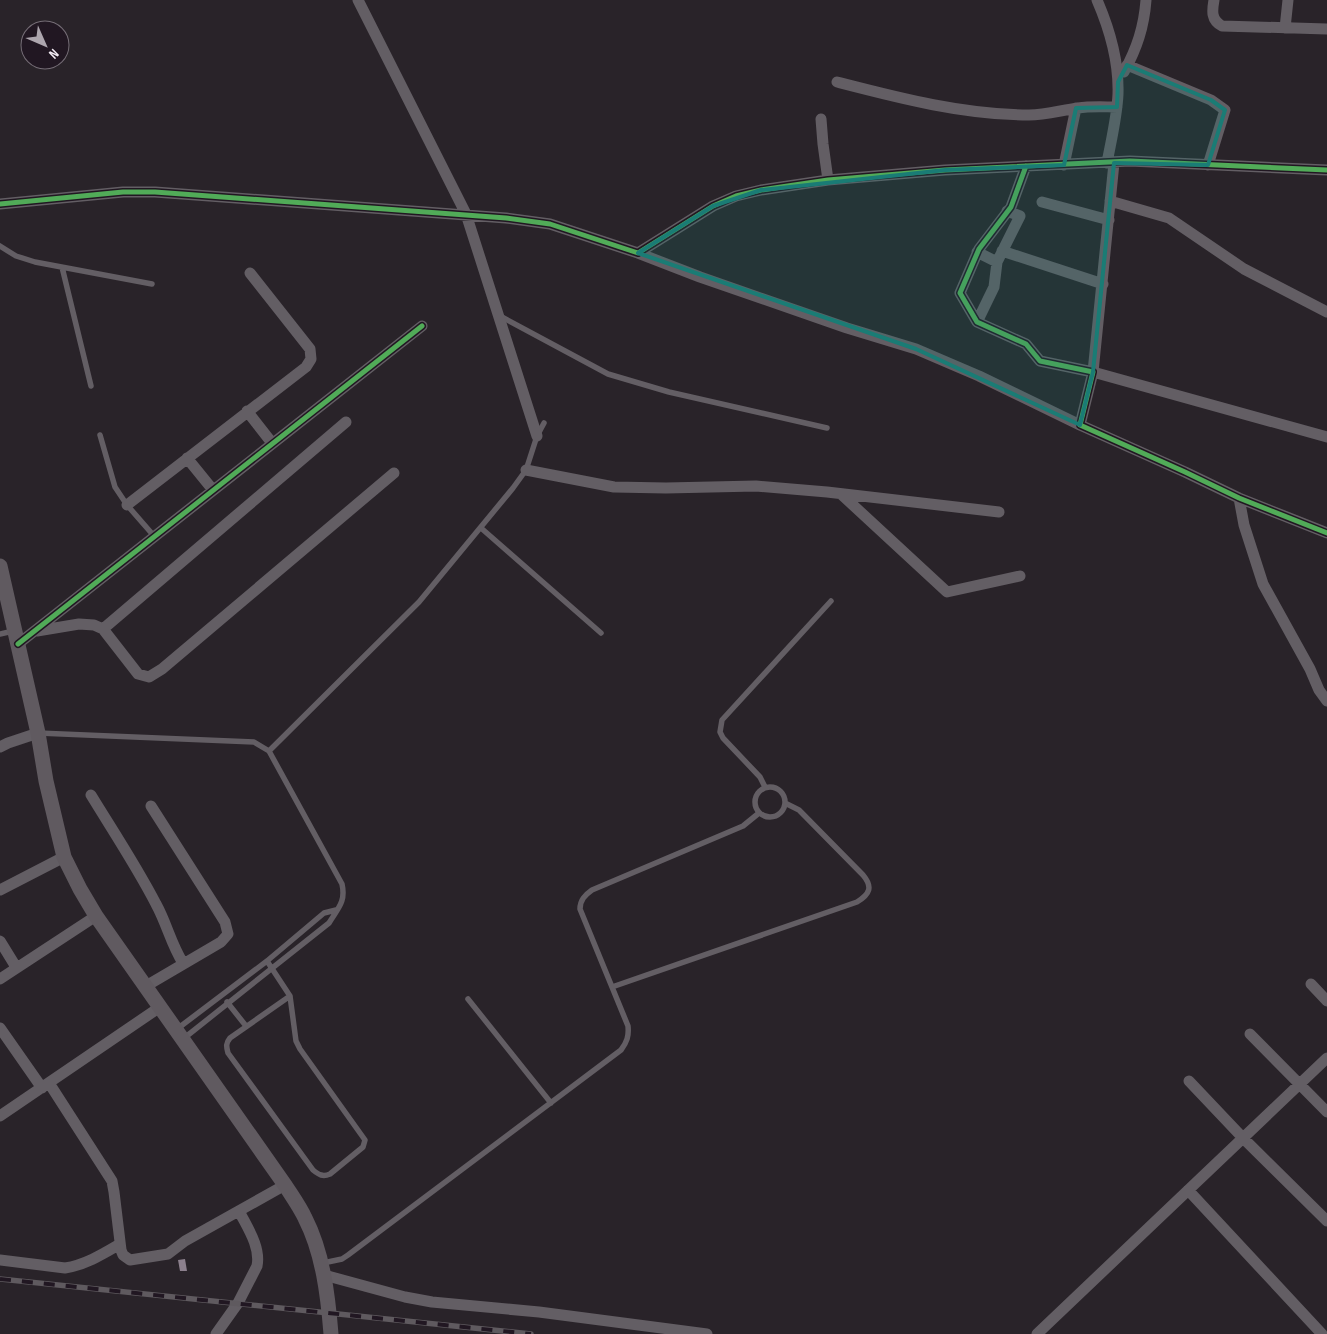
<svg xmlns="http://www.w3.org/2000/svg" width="1327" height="1334" font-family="'Sofia Sans Condensed',sans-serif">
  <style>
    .building { fill: #8c808d }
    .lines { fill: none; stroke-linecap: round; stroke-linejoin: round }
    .lane { stroke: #635e64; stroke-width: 5.5 }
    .street { stroke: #635e64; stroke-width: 11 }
    .secondary { stroke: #605a60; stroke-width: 15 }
    .rail-casing { stroke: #5f5a5f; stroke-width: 5.5 }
    .rail { stroke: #211722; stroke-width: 4; stroke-dasharray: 11; stroke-linecap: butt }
    .cycleway-casing { stroke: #211722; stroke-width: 8 }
    .cycleway { stroke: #51ab58; stroke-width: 5 }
    .marked { fill: #1a7c75; fill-opacity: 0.2; stroke: #1a7c75; stroke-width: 4; stroke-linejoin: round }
  </style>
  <rect width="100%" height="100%" fill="#292329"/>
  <path class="building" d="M185 1259 187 1271H180L178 1260Z"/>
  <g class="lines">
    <path class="lane" d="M0 246 16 256 35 262 152 284
      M62 267 91 386
      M500 316 608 374 669 392 827 428
      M100 435 115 487 127 505 154 536
      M481 528 601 633
      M0 634 13 631
      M38 733 254 742 269 751 342 884C346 902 338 908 329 923L183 1039
      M269 751 419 602 513 488 526 470 537 436 544 423
      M755 802a15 15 0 1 1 30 0a15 15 0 1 1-30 0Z
      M765 787 760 777 723 738 720 732 722 720 831 601
      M267 961 290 996 296 1041 300 1049 365 1140 363 1147 330 1174C323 1177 319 1175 313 1170L228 1053C226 1046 226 1043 230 1038L290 996
      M612 987 857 902C870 894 873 887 863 875L799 810 785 803
      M468 999 551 1103
      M227 1002 246 1026
      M177 1029 267 961 324 913 336 910
      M323 1263 342 1259 348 1255 621 1050C627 1042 629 1036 628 1026L580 909C580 900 585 895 592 890L743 826 759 813"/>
    <path class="street" d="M358 0 466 214 537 436
      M1097 0C1110 30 1119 61 1118 94 1117 117 1111 141 1107 163
      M1214 0C1212 11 1211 20 1222 26L1327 29
      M1285 28 1288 0
      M1127 65 1211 100 1225 110 1208 165
      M1124 72C1137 48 1144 27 1146 0
      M837 82C899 98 964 115 1029 115 1046 115 1062 110 1078 108 1091 106 1104 107 1117 107
      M821 119 823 144 828 180
      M1114 163 1093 372 1327 437
      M1064 165 1076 108
      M1026 166 1011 207 979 249 960 293 977 322 1026 344 1040 361 1093 372 1080 425 1185 472 1239 498 1327 533
      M1110 201 1169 218 1244 269 1327 312
      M1042 202 1109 220
      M0 204 123 192H155L506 218 550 224 638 253 713 206 736 196 761 190 828 180 945 170 1130 161 1327 170
      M1002 251 1103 284
      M977 252 997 262 1020 216 1007 211
      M638 253 700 277 847 328 916 349 979 376 1080 425
      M977 322 994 287 997 262
      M247 411 272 443
      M187 458 213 490
      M526 470 614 487 666 488 756 486 827 492 999 512
      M841 494 947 592 1020 576
      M1239 498 1244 525 1263 584 1310 669 1319 690 1327 701
      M127 505 306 367 311 359 310 349 250 273
      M103 629 346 422
      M37 631 79 624 94 625 103 629 138 674 149 677 162 669 394 473
      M18 644 422 326
      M0 747 8 743 38 733
      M91 795C113 831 137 867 156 904 167 924 171 944 183 963
      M0 890 64 857
      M0 941 16 967
      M0 979 96 916
      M1311 984 1327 1001
      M146 986 221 942 228 934 225 922 151 806
      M0 1028 42 1088
      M1250 1034 1327 1112
      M1189 1081 1243 1138 1327 1221
      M49 1083 112 1181 114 1192 121 1250 123 1255 130 1260 168 1254 185 1241 285 1185
      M0 1116 160 1007
      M1188 1190 1322 1334
      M0 1260 65 1268C85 1265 103 1254 120 1244
      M324 1275 405 1297 432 1302 539 1312 707 1334
      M216 1334 238 1303 257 1266C261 1247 247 1227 239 1211
      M1037 1334 1327 1058"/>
    <path class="secondary" d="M0 566 38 733 46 781 64 857 80 889 96 916 285 1185C292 1196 300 1207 305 1218 323 1253 328 1296 331 1334"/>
    <defs>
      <path id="rail" d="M0 1279 531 1334"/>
    </defs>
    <use href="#rail" class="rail-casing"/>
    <use href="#rail" class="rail"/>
    <defs>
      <path id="cycleway" d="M1026 166 1011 207 979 249 960 293 977 322 1026 344 1040 361 1093 372 1080 425 1185 472 1239 498 1327 533
        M0 204 123 192H155L506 218 550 224 638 253 713 206 736 196 761 190 828 180 945 170 1130 161 1327 170
        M18 644 422 326"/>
    </defs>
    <use href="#cycleway" class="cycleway-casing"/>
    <use href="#cycleway" class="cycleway"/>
  </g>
  <path class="marked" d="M1127 65 1211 100 1225 110 1208 165 1114 163 1093 372 1080 425 916 349 638 253 713 206 761 190 945 170 1064 165 1076 108 1117 107 1118 82Z"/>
  <g transform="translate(45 45) rotate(135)"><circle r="24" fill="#211722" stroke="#756d76"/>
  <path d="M0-4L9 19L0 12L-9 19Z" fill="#ada6ae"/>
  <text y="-8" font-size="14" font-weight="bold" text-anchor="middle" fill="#f4edf5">N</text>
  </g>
</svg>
